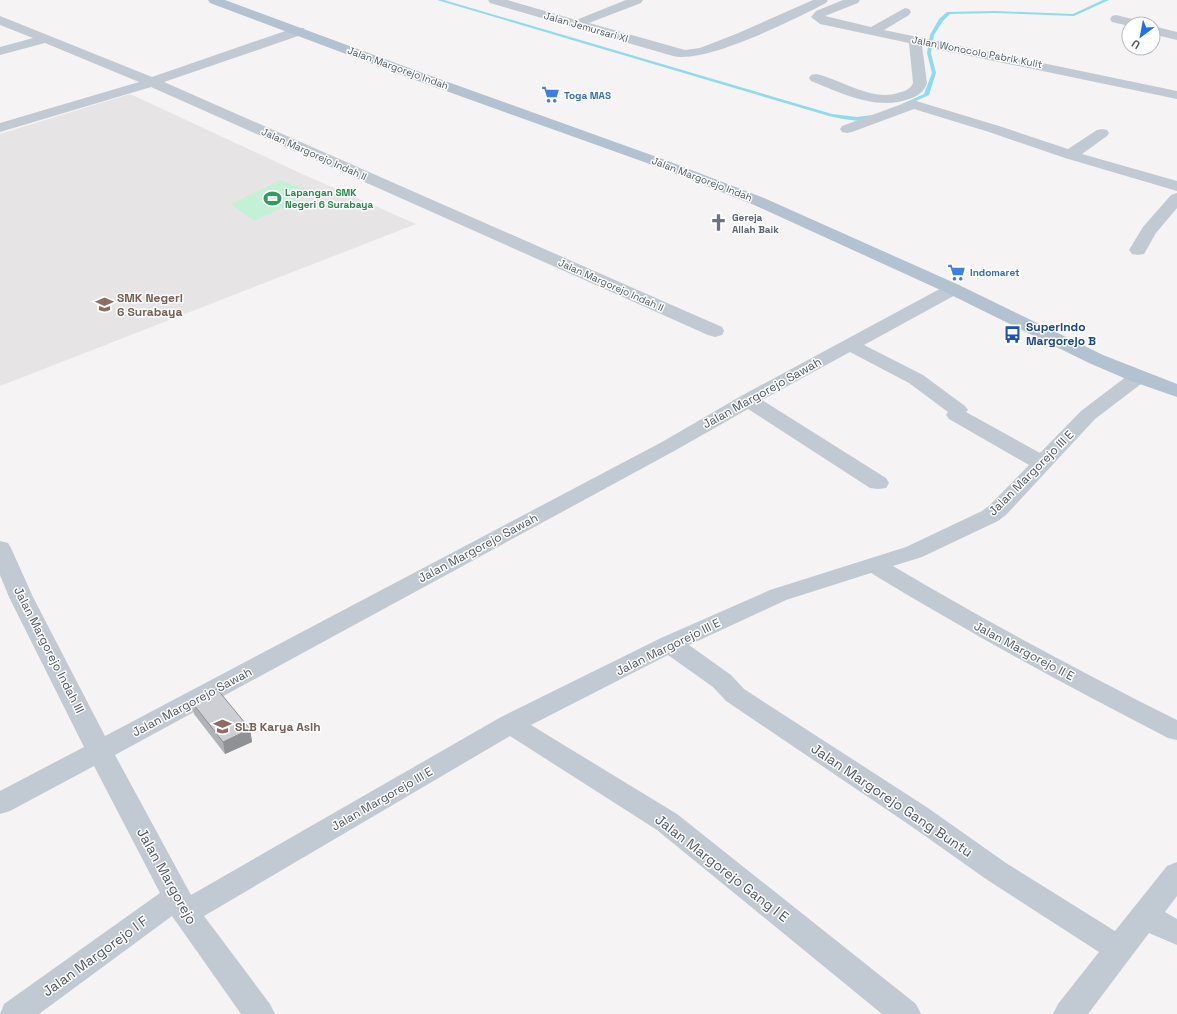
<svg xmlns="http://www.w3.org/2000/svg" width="1177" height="1014" font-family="'Space Grotesk',sans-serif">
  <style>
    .education { fill: #e6e4e5 }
    .green { fill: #c3f1d5 }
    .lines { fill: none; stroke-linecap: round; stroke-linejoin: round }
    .stream { fill: #90daee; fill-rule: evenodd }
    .minor { fill: #c1cad2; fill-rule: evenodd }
    .primary { fill: #b3c2d1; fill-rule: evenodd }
    .wall { fill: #b0b2b7 }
    .shaded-wall { fill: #909195 }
    .building { fill: #cdcfd5; stroke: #909195 }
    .labels { text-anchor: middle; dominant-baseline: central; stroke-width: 3; stroke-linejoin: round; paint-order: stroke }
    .far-street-label { font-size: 10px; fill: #4a5661; stroke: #fff }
    .far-shop-label { font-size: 10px; font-weight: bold; fill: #366cbe; stroke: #fff; text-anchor: start }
    .far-leisure-label { font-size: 10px; font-weight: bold; fill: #27864d; stroke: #fff; text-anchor: start }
    .far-worship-label { font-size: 10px; font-weight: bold; fill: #5b616d; stroke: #fff; text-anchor: start }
    .education-label { font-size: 12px; font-weight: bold; fill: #785e54; stroke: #fff; text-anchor: start }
    .transit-label { font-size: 12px; font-weight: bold; fill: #164399; stroke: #fff; text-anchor: start }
    .street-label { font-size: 12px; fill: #4a5661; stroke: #fff }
    .near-street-label { font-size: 14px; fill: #4a5661; stroke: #fff }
  </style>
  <rect width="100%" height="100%" fill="#f5f3f3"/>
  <path class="education" d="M130 94 300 173 416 224 0 386V134Z"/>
  <path class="green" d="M280 180 314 192 254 221 231 204Z"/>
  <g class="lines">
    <path class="stream" d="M437 0H444L832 114 857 117 872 115 875 117C863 124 842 119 829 116Z
      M1103 0H1109L1074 16 995 13 950 14 943 21 934 35 931 53 936 73 929 95 907 105 902 104 924 94 932 73 927 53 930 35 939 19 947 12 995 11 1073 14Z"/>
    <path class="minor" d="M488 0H507L576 20 626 0H643L641 3 589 23 685 50 700 48 736 34 813 0H828L826 3C795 19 706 64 673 56L490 3Z
      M843 0H860L858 3 825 16 871 27 905 8 909 9 911 12 909 15 884 30 1177 91V99L922 46 927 83C924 92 918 96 909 99 877 111 841 93 811 81L809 78 811 75 816 74C843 80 873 103 901 92 906 91 911 88 913 83L909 43 820 24 811 17 816 11Z
      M1116 15 1140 21 1141 24H1129V26L1112 22 1110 19 1112 16Z
      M0 16 152 77 294 28H304L305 31 304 34 164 82 722 327 724 331 722 335 715 337 708 335 151 87 0 132V123L139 82 45 43 0 55V47L33 38 0 25Z
      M1153 26 1177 32V40L1153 34Z
      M913 100 999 126 1068 149 1097 130 1102 129 1107 130 1109 133 1107 136 1082 154 1177 181V191L1065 158 989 132 914 109 852 132 847 133 842 132 840 129 842 126Z
      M1177 193V208L1156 233 1144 254 1138 255 1132 254 1129 250 1143 227 1171 195Z
      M953 284 959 285 962 289 959 293 864 345 923 375 965 406 968 410 966 412 1040 453 1081 411 1131 373 1138 371 1145 373 1148 377 1145 381 1095 419 1006 515 998 521 922 557 893 566C986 621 1081 672 1177 720V740L1168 738C1067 686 968 632 871 573L786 600 689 645 731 675 744 689 928 808 1006 863 1115 931 1167 866 1177 862V896L1165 912 1177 919V945L1149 933 1088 1014H1053L1058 1004 1099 952 986 879 908 824 726 701 713 687 668 655 531 725 677 814 916 1004 921 1014H882L657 830 510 736 204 916 270 1004 275 1014H241L172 916 39 1014H0L4 1004 160 893 94 766 10 811 0 814V791L84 747 9 597 0 575V541L8 543 11 548 33 597 105 736 662 442 741 396 947 285ZM850 352 909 383 948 412 946 415 949 419 1029 465 990 505 982 511 906 547 770 590 661 638 501 717 191 895 115 755 676 450 748 409 870 488 878 489 886 488 889 483 886 478 762 400Z"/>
    <path class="primary" d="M208 0H225L420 72 668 161 764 198 959 285 1103 355 1177 384V397L1131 381 1089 363 947 293 752 204 658 167 410 78 210 3Z"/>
  </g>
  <path class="wall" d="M191 701 250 729 252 742 225 754 194 714Z"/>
  <path class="shaded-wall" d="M250 729 252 742 225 754 223 742Z"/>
  <path class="building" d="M217 689 250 729 223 742 191 701Z"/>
  <defs>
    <symbol id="supermarket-bare" viewBox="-9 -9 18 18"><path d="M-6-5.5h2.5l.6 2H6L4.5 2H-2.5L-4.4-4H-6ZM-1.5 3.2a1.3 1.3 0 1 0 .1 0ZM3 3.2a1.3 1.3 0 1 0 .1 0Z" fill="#3f7fe0" stroke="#fff" stroke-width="2.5" paint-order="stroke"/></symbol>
    <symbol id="stadium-bare" viewBox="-9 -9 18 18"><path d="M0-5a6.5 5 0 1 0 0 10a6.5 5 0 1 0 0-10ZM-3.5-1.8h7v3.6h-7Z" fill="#2e9e5b" stroke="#fff" stroke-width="2.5" paint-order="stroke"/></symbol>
    <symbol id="church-bare" viewBox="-9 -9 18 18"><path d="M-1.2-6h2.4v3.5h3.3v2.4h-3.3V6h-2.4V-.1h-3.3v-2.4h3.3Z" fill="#6b7280" stroke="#fff" stroke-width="2.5" paint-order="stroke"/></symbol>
    <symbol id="school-bare" viewBox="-9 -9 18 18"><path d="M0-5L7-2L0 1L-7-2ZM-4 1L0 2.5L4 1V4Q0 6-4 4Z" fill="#8d6e63" stroke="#fff" stroke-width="2.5" paint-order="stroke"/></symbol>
    <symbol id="bus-bare" viewBox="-9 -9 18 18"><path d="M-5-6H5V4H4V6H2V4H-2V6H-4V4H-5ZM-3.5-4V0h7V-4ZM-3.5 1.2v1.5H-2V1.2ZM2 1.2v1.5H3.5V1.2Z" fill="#1a4fb4" stroke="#fff" stroke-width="2.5" paint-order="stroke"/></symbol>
  </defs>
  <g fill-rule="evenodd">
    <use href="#supermarket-bare" x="538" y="82" width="25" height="25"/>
    <use href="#stadium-bare" x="260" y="186" width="25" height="25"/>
    <use href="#church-bare" x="706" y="210" width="25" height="25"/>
    <use href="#supermarket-bare" x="944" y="260" width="25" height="25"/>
    <use href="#school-bare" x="92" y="292" width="25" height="25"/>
    <use href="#bus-bare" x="1000" y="322" width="25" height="25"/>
    <use href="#school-bare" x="210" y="714" width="25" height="25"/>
  </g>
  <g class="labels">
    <g class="far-street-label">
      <text transform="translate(586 27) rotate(16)">Jalan Jemursari XI</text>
      <text transform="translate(977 52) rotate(11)">Jalan Wonocolo Pabrik Kulit</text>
      <text transform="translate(398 68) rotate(20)">Jalan Margorejo Indah</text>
      <text transform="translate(314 154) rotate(24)">Jalan Margorejo Indah II</text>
      <text transform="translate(702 179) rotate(21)">Jalan Margorejo Indah</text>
      <text transform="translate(611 285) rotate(24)">Jalan Margorejo Indah II</text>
    </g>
    <g class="far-shop-label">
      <text x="564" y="95">Toga MAS</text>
      <text x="970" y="272">Indomaret</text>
    </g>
    <g class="far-leisure-label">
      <text x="285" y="192">Lapangan SMK<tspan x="285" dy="12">Negeri 6 Surabaya</tspan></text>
    </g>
    <g class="far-worship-label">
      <text x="732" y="217">Gereja<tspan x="732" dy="12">Allah Baik</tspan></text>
    </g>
    <g class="education-label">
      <text x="117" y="298">SMK Negeri<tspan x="117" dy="14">6 Surabaya</tspan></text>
      <text x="235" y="727">SLB Karya Asih</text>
    </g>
    <g class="transit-label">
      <text x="1026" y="327">Superindo<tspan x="1026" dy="14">Margorejo B</tspan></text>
    </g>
    <g class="street-label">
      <text transform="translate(762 393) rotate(-29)">Jalan Margorejo Sawah</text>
      <text transform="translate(1031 473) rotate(-45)">Jalan Margorejo III E</text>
      <text transform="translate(478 548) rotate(-28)">Jalan Margorejo Sawah</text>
      <text transform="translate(668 647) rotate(-26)">Jalan Margorejo III E</text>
      <text transform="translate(49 650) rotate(63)">Jalan Margorejo Indah III</text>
      <text transform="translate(1024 651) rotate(28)">Jalan Margorejo II E</text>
      <text transform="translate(192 702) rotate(-28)">Jalan Margorejo Sawah</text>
      <text transform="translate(382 799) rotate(-30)">Jalan Margorejo III E</text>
    </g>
    <g class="near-street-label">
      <text transform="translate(892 800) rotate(34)">Jalan Margorejo Gang Buntu</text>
      <text transform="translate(722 868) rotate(38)">Jalan Margorejo Gang I E</text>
      <text transform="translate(167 876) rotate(61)">Jalan Margorejo</text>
      <text transform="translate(95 956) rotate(-36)">Jalan Margorejo I F</text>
    </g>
  </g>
  <g transform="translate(1141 36) rotate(212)"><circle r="19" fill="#ffffff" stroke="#b7bbc0"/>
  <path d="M0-3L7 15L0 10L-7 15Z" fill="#1a73e8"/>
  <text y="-6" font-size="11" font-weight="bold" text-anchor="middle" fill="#4a5661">U</text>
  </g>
</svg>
